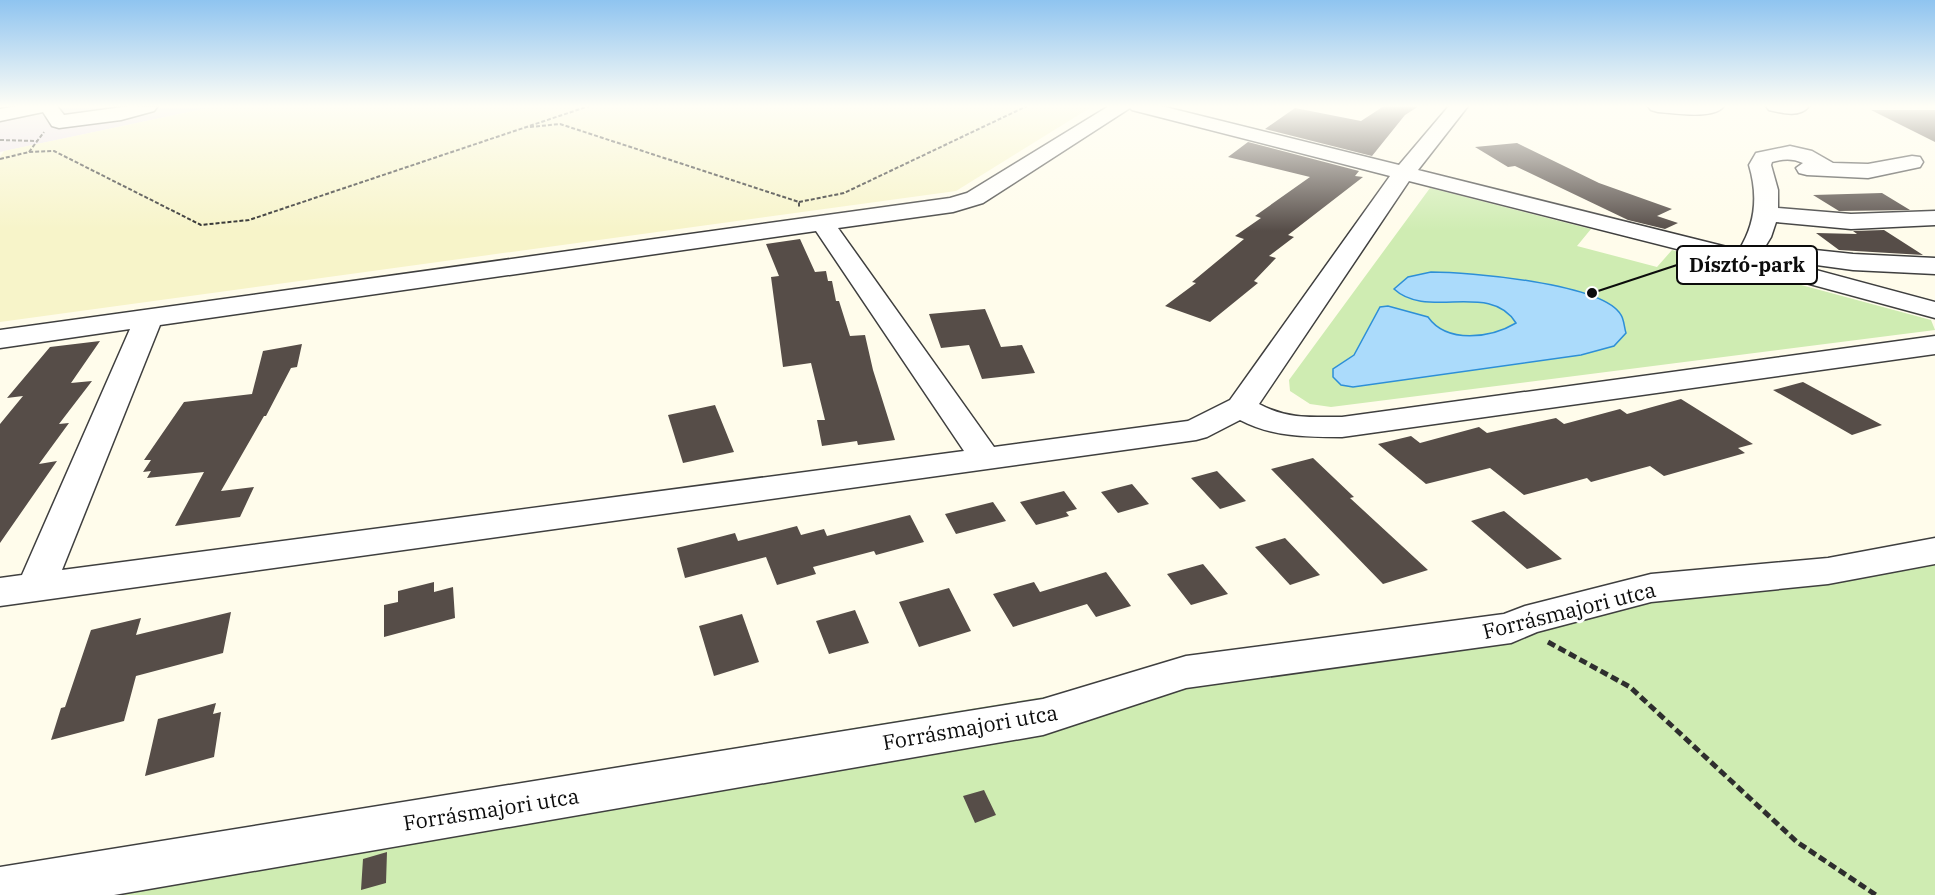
<svg xmlns="http://www.w3.org/2000/svg" width="1935" height="895" font-family="'IBM Plex Serif',serif">
  <style>
    .industrial { fill: #ebdfec }
    .farmland { fill: #f7f4c9 }
    .green { fill: #cfecb2 }
    .water { fill: #abdbfb; stroke: #2d8fd7; stroke-width: 1.5 }
    .building { fill: #564d48 }
    .lines { fill: none; stroke-linecap: round; stroke-linejoin: round }
    .minor-casing { stroke: #3f3f3f; stroke-width: 3 }
    .path-far1 { stroke: #2e2e2e; stroke-width: 2; stroke-dasharray: 4 2; stroke-linecap: butt }
    .path { stroke: #2e2e2e; stroke-width: 5; stroke-dasharray: 8 4; stroke-linecap: butt }
    .minor { fill: #fff; fill-rule: evenodd }
    .labels { text-anchor: middle; dominant-baseline: central; stroke-width: 6; stroke-linejoin: round; paint-order: stroke }
    .near-street-label { font-size: 21px; fill: #0c0c0c; stroke: #fff }
    .leader { fill: none; stroke: #0c0c0c; stroke-width: 2 }
    .callout-dot { fill: #0c0c0c; stroke: #fff; stroke-width: 2 }
    .callout { fill: #fff; stroke: #0c0c0c; stroke-width: 2 }
    .callout-label { font-size: 20px; text-anchor: middle; font-weight: bold; fill: #0c0c0c }
  </style>
  <rect width="100%" height="100%" fill="#fffceb"/>
  <path class="industrial" d="M0 106H217L0 152Z"/>
  <path class="farmland" d="M217 106H1093L956 191 0 322V157L4 151Z"/>
  <path class="green" d="M1430 188 1591 229 1577 246 1657 267 1672 250 1931 320 1935 330 1331 407 1310 404 1290 391 1289 380Z
    M1935 552V895H0V867Z"/>
  <path class="water" d="M1431 272C1467 272 1603 283 1621 315 1624 319 1624 327 1626 333L1614 346 1581 355 1353 387 1341 385 1333 377V369L1354 355 1380 307 1388 306 1428 317C1447 344 1491 338 1516 323 1490 281 1427 320 1394 289L1408 277Z"/>
  <path class="building" d="M1384 106H1419L1405 115 1372 156 1265 129 1295 108 1361 121Z
    M1871 110H1935V142Z
    M1248 142 1359 171 1355 176 1363 177 1288 235 1294 237 1269 256 1276 258 1254 281 1258 283 1210 322 1165 306 1196 283 1192 282 1244 239 1235 236 1261 218 1255 216 1310 177 1228 157Z
    M1517 143 1599 183 1672 209 1657 216 1678 223 1665 229 1628 220 1515 166 1508 167 1475 147Z
    M1882 193 1910 210 1839 211 1813 195Z
    M1884 230 1923 255 1839 250 1816 233 1857 234 1853 231Z
    M800 239 815 272 826 271 828 281H832L836 301H839L850 336 865 335 873 370 895 440 858 445 857 441 822 446 817 420H825L811 363 783 367 771 277 779 276 766 244Z
    M985 309 1001 347 1022 345 1035 373 982 379 969 345 941 348 929 314Z
    M100 341 71 383 92 381 59 424 69 423 39 464 57 461 0 543V424L23 396 7 398 50 347Z
    M302 344 297 367 291 368 266 416H264L221 491 254 487 240 517 175 526 204 472 147 478 151 471 143 472 151 460H144L184 402 252 394 263 351Z
    M1803 382 1882 425 1852 435 1773 390Z
    M1681 399 1753 444 1738 448 1745 453 1664 476 1650 466 1591 482 1587 478 1524 495 1490 468 1426 484 1378 444 1411 436 1420 443 1479 427 1487 433 1556 418 1564 424 1620 409 1627 414Z
    M715 405 734 452 683 463 668 415Z
    M1313 458 1354 497 1350 498 1428 570 1383 584 1271 469Z
    M1217 471 1246 501 1220 509 1191 478Z
    M1132 484 1149 504 1118 513 1101 492Z
    M1064 491 1077 509 1066 512 1069 516 1036 525 1020 502Z
    M993 502 1006 521 956 534 945 514Z
    M1504 511 1562 559 1527 569 1471 521Z
    M910 515 924 542 876 555 874 551 813 567 816 574 777 585 766 557 685 578 677 548 735 533 738 541 797 526 801 535 824 529 827 536Z
    M1285 538 1320 575 1290 585 1255 547Z
    M1203 564 1228 594 1191 605 1167 574Z
    M1106 572 1131 606 1096 617 1087 604 1013 627 993 594 1034 582 1040 592Z
    M434 582V592L453 587 455 618 384 637V605L398 602V591Z
    M949 588 971 631 919 647 899 602Z
    M855 610 869 643 829 654 816 621Z
    M231 612 223 653 136 676 124 721 51 740 61 708 65 707 91 630 141 618 136 635Z
    M742 614 759 662 714 676 699 626Z
    M216 703 213 714 221 712 214 757 145 776 158 719Z
    M984 790 996 815 975 823 963 796Z
    M387 852 386 883 361 890 363 859Z"/>
  <g class="lines">
    <defs>
      <path id="minor" d="M18 106H57L64 115 130 106 157 107 154 111 121 120 59 128 52 126 43 112 0 121V109Z
        M1109 106H1161L1399 165 1449 106H1468L1418 170 1739 250C1756 223 1758 195 1749 165L1756 153 1790 146 1812 151 1833 163 1868 164 1912 156 1920 157 1923 162 1920 167 1868 178 1807 175 1799 173 1796 168 1803 163C1792 158 1783 159 1772 162L1771 165 1778 190V208L1851 214 1935 211V225L1851 229 1776 222 1771 237 1760 255 1935 302V318L1736 264 1409 181 1259 404C1287 419 1311 417 1342 417L1935 336V354L1342 437C1307 437 1272 437 1240 420L1207 437 1196 440 0 606V578L22 575 130 329 0 348V330L950 198 967 193ZM1130 108 1132 110 1390 176 1230 400 1188 421 994 447 838 228 953 212 983 203ZM816 231 964 451 62 570 160 325Z
        M1648 106H1724C1714 120 1674 113 1658 112L1651 110Z
        M1766 106H1809C1800 118 1782 113 1769 110Z
        M1796 248 1853 254 1935 258V274L1853 270 1787 261 1783 256 1787 251Z
        M1935 538V564L1828 584 1651 602 1537 632 1511 643 1186 688 1043 735 114 895H0V867L1043 699 1186 656 1504 614 1525 606 1651 574 1828 558Z"/>
    </defs>
    <use href="#minor" class="minor-casing"/>
    <path class="path-far1" d="M530 127 560 124 799 202V207
      M0 140 37 141
      M29 152 44 132
      M0 159 29 152 54 151 201 225 249 220 589 106
      M799 202 844 193 1027 106"/>
    <path class="path" d="M1548 642 1630 687 1797 842 1876 895"/>
    <use href="#minor" class="minor"/>
  </g>
  <linearGradient id="sky" x2="0" y2="1"><stop stop-color="#8fc4f0"/><stop offset="0.46" stop-color="#fffef6"/><stop offset="1" stop-color="#fffef6" stop-opacity="0"/></linearGradient>
  <rect width="1935" height="231" fill="url(#sky)"/>
  <g class="labels">
    <g class="near-street-label">
      <text transform="translate(1569 610) rotate(-14)">Forrásmajori utca</text>
      <text transform="translate(970 727) rotate(-10)">Forrásmajori utca</text>
      <text transform="translate(491 809) rotate(-9)">Forrásmajori utca</text>
    </g>
  </g>
  <path class="leader" d="M1592 293L1677 265"/>
  <circle class="callout-dot" cx="1592" cy="293" r="6"/>
  <rect class="callout" x="1677" y="246" width="140" height="38" rx="6"/>
  <g class="callout-label">
    <text x="1747" y="272">Dísztó-park</text>
  </g>
</svg>
